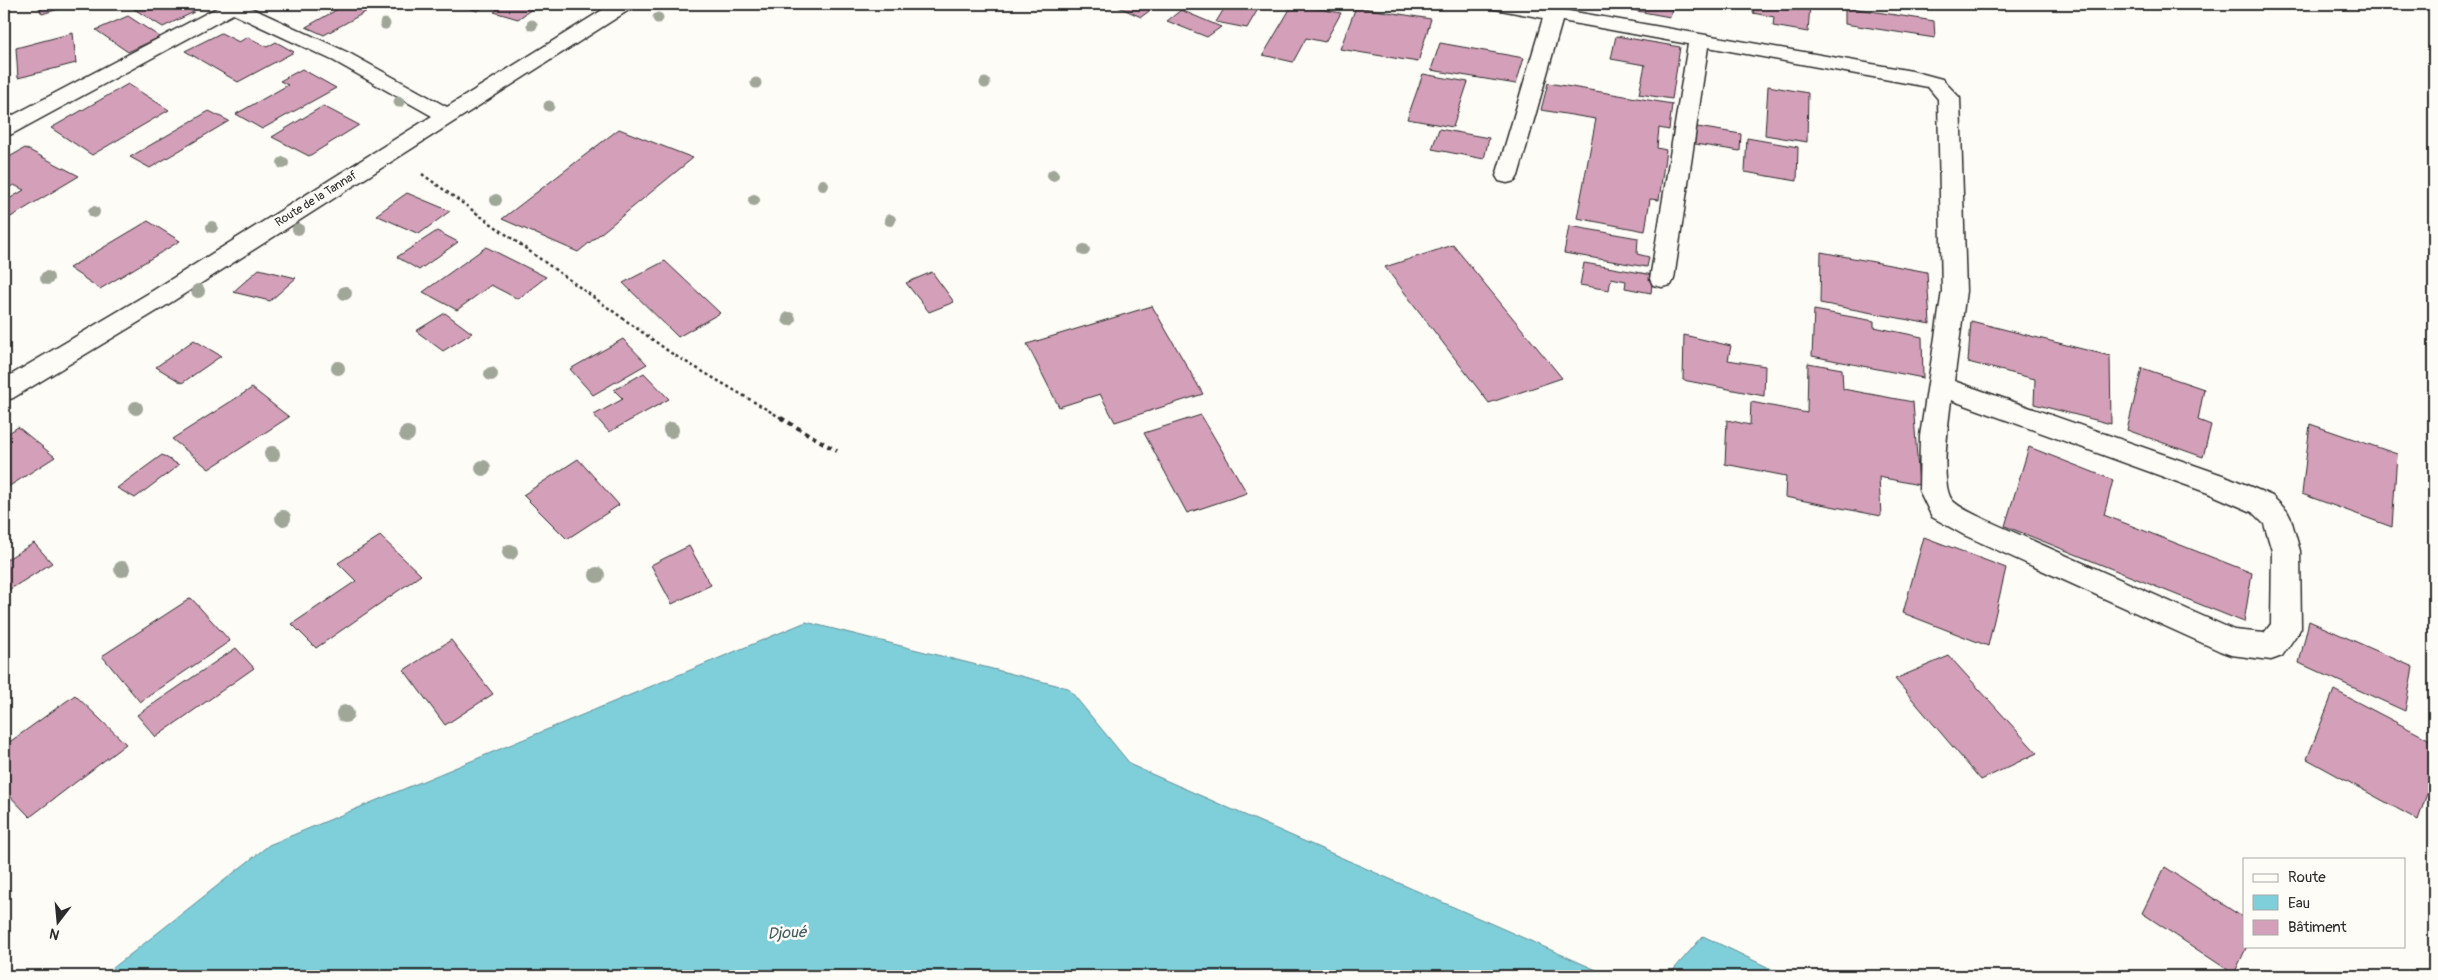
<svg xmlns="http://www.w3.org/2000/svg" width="2438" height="980" font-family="Pangolin,sans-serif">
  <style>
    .water { fill: #7fcfda; stroke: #5d8d94 }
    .building { fill: #d4a0b9; stroke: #2b2b2b }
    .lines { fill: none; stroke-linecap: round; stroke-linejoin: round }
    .minor-casing { stroke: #2b2b2b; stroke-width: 3 }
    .path-far1 { stroke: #2b2b2b; stroke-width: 2.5; stroke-dasharray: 3 3; stroke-linecap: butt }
    .path { stroke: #2b2b2b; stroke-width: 4; stroke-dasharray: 4.5 4.5; stroke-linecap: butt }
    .minor { fill: #fdfcf7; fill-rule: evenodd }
    .tree { fill: #a0a698 }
    .labels { text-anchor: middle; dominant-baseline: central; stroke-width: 5; stroke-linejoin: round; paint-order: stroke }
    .street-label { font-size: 12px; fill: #2b2b2b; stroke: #fdfcf7 }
    .near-water-label { font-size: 16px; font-style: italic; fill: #445c60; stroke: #fdfcf7 }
  </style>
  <rect width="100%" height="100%" fill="#fdfcf7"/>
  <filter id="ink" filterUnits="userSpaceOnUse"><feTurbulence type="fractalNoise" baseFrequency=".02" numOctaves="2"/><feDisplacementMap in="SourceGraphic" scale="10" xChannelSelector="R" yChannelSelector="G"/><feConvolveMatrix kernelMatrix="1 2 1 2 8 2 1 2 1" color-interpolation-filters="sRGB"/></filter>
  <g filter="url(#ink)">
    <path class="water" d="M806 622 1068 688 1131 765 1610 976H103L269 845Z
      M1703 936 1786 976H1668Z"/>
    <path class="building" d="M37 4H75L42 14Z
      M146 4H180L194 12 163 27 134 9Z
      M347 4H380L324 35 306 27Z
      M459 4H489L477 11Z
      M505 4H539L518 19 494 12Z
      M1112 4H1159L1141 17Z
      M1227 4H1261L1247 28 1216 22Z
      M1293 4 1341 13 1325 42 1306 38 1293 62 1263 55Z
      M1599 4H1673L1670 17Z
      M1754 4H1810L1808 32 1773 26 1774 17 1753 13Z
      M1356 7 1431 19 1418 62 1340 49Z
      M1845 7 1934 21 1935 38 1845 24Z
      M1181 10 1221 27 1207 37 1167 21Z
      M128 16 160 37 128 52 96 30Z
      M73 33 76 63 18 78 16 48Z
      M221 33 239 42 248 37 267 47 276 42 294 52 238 82 185 51Z
      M1616 36 1680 47 1672 99 1639 94 1645 65 1611 59Z
      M1440 43 1524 58 1516 84 1431 70Z
      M302 69 336 88 262 129 236 114 288 85 280 81Z
      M1423 74 1468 82 1453 127 1407 119Z
      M1548 83 1672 104 1669 130 1659 128 1657 148 1666 150 1659 200 1650 199 1645 231 1577 218 1596 119 1541 110Z
      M128 84 169 110 92 155 51 128Z
      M1768 86 1808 93 1807 142 1765 135Z
      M323 106 359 125 309 156 272 137Z
      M209 111 229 121 150 168 130 157Z
      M1691 126 1741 134 1740 151 1689 143Z
      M619 129 693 158 578 252 502 219Z
      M1439 129 1489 138 1484 159 1432 149Z
      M1747 138 1798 147 1797 181 1745 172Z
      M25 148 79 176 4 221V202L24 190 14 185 4 190V160Z
      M407 193 450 211 419 234 376 215Z
      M148 221 180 241 100 289 69 268Z
      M1569 226 1638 238 1637 254 1649 257 1647 267 1564 253Z
      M437 231 458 242 419 270 397 257Z
      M1453 245 1562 378 1489 403 1385 267Z
      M486 247 546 277 518 299 491 285 457 310 423 292Z
      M1821 252 1927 272 1930 324 1820 303Z
      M665 261 720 313 678 337 623 283Z
      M1584 263 1653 275 1651 293 1625 288 1626 281 1611 278 1609 290 1580 285Z
      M259 269 296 278 270 301 233 292Z
      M932 272 954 302 929 312 906 283Z
      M1152 306 1203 394 1115 422 1100 394 1059 407 1027 344Z
      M1814 310 1874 321V327L1922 337 1923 378 1812 356Z
      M445 313 472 333 443 351 416 331Z
      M1971 321 2110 356 2111 424 2034 404 2035 379 1968 362Z
      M1684 335 1731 346 1728 360 1765 366 1764 396 1683 380Z
      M623 339 647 364 593 395 570 369Z
      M194 340 221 356 182 383 156 367Z
      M1808 363 1842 369 1843 389 1913 402 1919 485 1879 477 1881 516 1785 497 1786 476 1725 464 1727 420 1750 425 1751 402 1807 413Z
      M2142 368 2204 389 2198 420 2211 425 2203 457 2127 430Z
      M644 373 669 399 609 432 594 415 623 399 614 390Z
      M252 388 289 417 209 469 172 439Z
      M1201 415 1247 493 1187 513 1144 433Z
      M2310 424 2397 454 2392 527 2302 494Z
      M18 427 55 457 8 487 4 483V436Z
      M2029 447 2113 480 2104 515 2252 573 2244 622 2005 526Z
      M162 455 179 465 135 498 117 488Z
      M578 459 619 505 567 539 523 495Z
      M380 536 421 575 316 648 292 624 356 581 338 563Z
      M1924 537 2006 568 1988 646 1903 613Z
      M34 543 52 563 4 593V561Z
      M689 546 711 585 672 604 651 565Z
      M191 598 230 641 140 702 102 656Z
      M2309 621 2413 667 2405 711 2299 663Z
      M451 640 493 694 445 725 404 670Z
      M236 648 254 668 156 737 137 715Z
      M1949 656 2037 753 1981 780 1895 679Z
      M2334 690 2434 742V773L2418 820 2307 759Z
      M75 695 126 744 30 817 4 790V746Z
      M2165 867 2244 918V946H2247L2234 974 2142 913Z"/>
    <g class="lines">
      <defs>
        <path id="minor" d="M224 4H248L247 6 349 53 447 107 612 4H635L632 8 167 305 13 398 4 401V379L149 293 432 116 334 61 233 14 12 134 4 136V120Z
          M1487 4H1529L1912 71 1942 79 1960 98 1966 291 1954 381 2228 477 2272 496 2287 511 2291 519 2300 551 2301 628 2282 656 2271 660 2231 655 2220 651 1964 535 1932 517 1919 490 1920 436 1942 291 1938 99 1928 87 1708 47 1674 279 1671 285 1662 287 1653 285 1650 279 1688 44 1562 21 1518 176 1515 181 1507 183 1499 181 1496 176 1543 18 1490 8ZM1951 400 2208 493 2252 512 2264 524 2272 551 2271 624 2264 633 2234 630 1984 519C1974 514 1962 509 1954 502 1938 489 1949 420 1951 400Z"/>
      </defs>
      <use href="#minor" class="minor-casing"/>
      <path class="path-far1" d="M422 174 671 353 783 419"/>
      <path class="path" d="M781 418 837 451"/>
      <use href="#minor" class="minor"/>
    </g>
    <g class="tree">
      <circle cx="658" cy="18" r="5.5"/>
      <circle cx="385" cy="24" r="5.5"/>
      <circle cx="532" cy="25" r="5.5"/>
      <circle cx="756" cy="83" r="5.5"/>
      <circle cx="985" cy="83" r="5.5"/>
      <circle cx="399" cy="102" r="5.5"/>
      <circle cx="549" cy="106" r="5.5"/>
      <circle cx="283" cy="163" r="6"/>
      <circle cx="1053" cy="175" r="6"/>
      <circle cx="823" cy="185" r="6"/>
      <circle cx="496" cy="200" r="6"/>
      <circle cx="754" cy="200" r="6"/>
      <circle cx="94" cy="212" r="6"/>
      <circle cx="890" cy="220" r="6"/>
      <circle cx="212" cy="227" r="6"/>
      <circle cx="298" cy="229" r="6"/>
      <circle cx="1084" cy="250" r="6"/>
      <circle cx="47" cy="278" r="7"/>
      <circle cx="198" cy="291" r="7"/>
      <circle cx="345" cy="293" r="7"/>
      <circle cx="789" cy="319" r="7"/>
      <circle cx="338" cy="368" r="7"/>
      <circle cx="491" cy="374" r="7"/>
      <circle cx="136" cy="408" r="7"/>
      <circle cx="671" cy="430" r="8"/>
      <circle cx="407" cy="434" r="8"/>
      <circle cx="272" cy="454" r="8"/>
      <circle cx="483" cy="468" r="8"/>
      <circle cx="283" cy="518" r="8"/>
      <circle cx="510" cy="552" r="8"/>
      <circle cx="122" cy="569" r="8"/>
      <circle cx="597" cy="575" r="8"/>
      <circle cx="345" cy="714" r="9"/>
    </g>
  </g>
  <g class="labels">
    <g class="street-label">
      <text transform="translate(316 199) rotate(-32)">Route de la Tannaf</text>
    </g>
    <g class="near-water-label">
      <text transform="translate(787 933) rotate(-3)">Djoué</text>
    </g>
  </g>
  <rect width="2438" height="980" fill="none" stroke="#fdfcf7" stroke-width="20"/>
  <rect x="10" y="10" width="2418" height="960" fill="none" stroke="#2b2b2b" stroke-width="2" filter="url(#ink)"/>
  <rect x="2243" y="858" width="162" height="90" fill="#fdfcf7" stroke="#a9a8a5"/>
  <rect x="2253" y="874" width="25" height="8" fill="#fdfcf7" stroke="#a9a8a5"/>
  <text x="2288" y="882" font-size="15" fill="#2b2b2b">Route</text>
  <rect x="2253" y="895" width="25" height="15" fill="#7fcfda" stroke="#a9a8a5"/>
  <text x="2288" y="908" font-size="15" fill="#2b2b2b">Eau</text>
  <rect x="2253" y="920" width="25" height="15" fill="#d4a0b9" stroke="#a9a8a5"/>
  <text x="2288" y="932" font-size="15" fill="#2b2b2b">Bâtiment</text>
  <g transform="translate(58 922) rotate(196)" stroke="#fdfcf7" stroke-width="4" paint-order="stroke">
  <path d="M0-4L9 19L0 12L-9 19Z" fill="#2b2b2b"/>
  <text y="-8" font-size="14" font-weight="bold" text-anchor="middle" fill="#2b2b2b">N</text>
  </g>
</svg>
